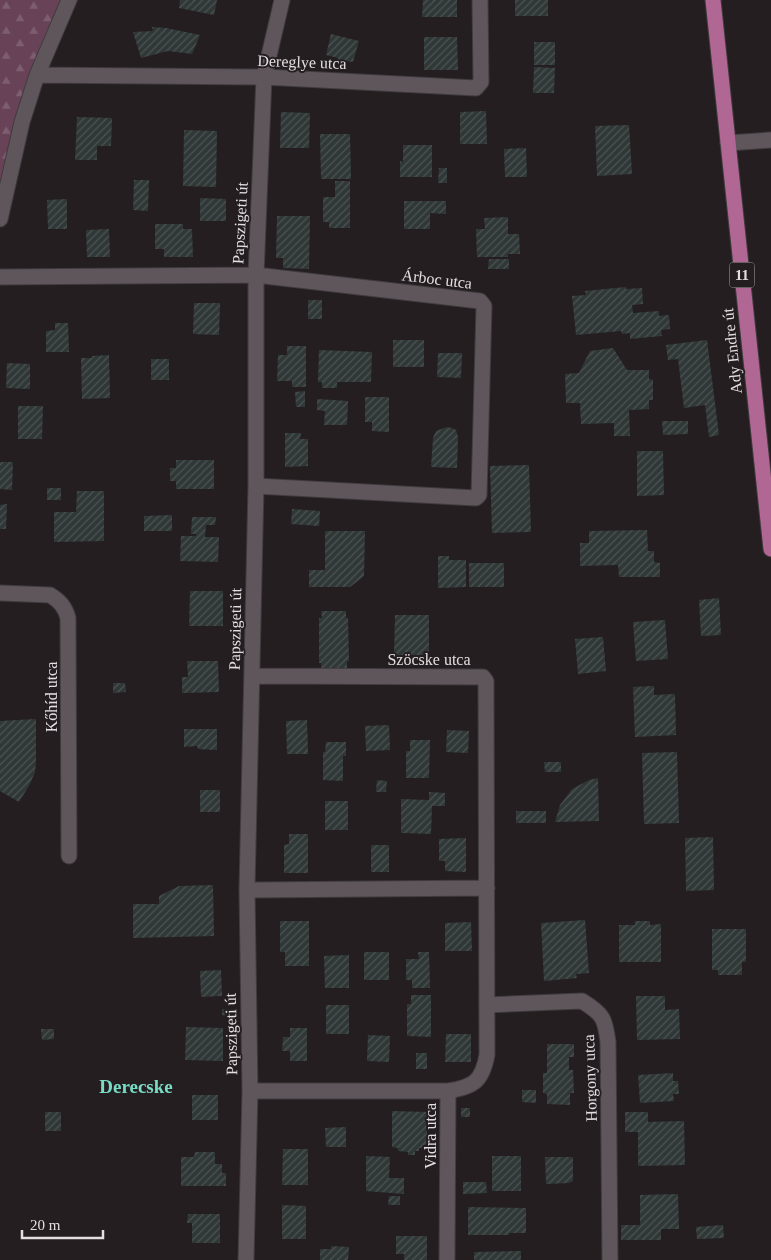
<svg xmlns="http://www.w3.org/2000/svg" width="771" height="1260" font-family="'Times New Roman',serif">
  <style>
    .forest { fill: url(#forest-firs) }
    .building { fill: url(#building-hatch) }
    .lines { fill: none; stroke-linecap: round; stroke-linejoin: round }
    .street-casing { stroke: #403b3e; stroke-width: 17 }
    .primary-casing { stroke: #403b3e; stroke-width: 17 }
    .street { stroke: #5e565b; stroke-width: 15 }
    .primary { stroke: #b16794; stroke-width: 15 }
    .labels { text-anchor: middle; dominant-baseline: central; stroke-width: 4; stroke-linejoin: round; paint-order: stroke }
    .shield { fill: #241e21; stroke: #aaa4a7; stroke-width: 1 }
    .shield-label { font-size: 15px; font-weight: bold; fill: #e3dee1 }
    .street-label { font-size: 16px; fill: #e3dee1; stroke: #241e21 }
    .quarter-label { font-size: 19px; font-weight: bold; fill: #78dbc4; stroke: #241e21 }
  </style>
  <defs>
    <pattern id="forest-firs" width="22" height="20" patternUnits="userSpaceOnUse" patternTransform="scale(1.25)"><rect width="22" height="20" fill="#684358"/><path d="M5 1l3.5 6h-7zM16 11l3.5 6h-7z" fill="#7d5e70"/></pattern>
    <pattern id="building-hatch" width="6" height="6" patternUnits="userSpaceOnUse" patternTransform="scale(1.25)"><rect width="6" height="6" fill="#2f3836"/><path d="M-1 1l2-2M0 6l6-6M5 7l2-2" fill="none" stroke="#4d5453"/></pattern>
  </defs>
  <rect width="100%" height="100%" fill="#241e21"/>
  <path class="forest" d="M0 0H78L28 93 0 188Z"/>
  <path class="building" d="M180 0H217L214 15 179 8Z
    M423 0H457V17H422Z
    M515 0H548V16H515Z
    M152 27 166 28 200 35 192 54 168 51 141 58 133 32 153 31Z
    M331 34 359 41 353 62 347 61V65L337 62 338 58 326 55Z
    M424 37H457L458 70H424Z
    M534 42H555V65H534Z
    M534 67 555 68 554 93H533Z
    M486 111 487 144H460V112Z
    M281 112 310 113 309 148H280Z
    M77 117 112 118 111 146H97V160H75Z
    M629 125 632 174 597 176 595 126Z
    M184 130 217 131 216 187 183 186Z
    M320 134H350L351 179H321Z
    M403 145H432V177H400V161L403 162Z
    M526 148 527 177H505L504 149Z
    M439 168H447V183H438Z
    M134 180H149L148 211 133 210Z
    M335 181H350V228H329V222H323V197H335Z
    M200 198 226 199V221H200Z
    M67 199V229H48L47 200Z
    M404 201H446V214L430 213V229H404Z
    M277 216H310L309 269 283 268V258H276Z
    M508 217V234H519L520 254H508V257H477L476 229H485L484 218Z
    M155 224H183V229H192L193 257H164V249H155Z
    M109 229 110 257H87L86 230Z
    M489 259H509V269H488Z
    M626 287V289L642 288 643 304 632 305 633 313 659 311V316L669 315 670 329 661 330 662 336 630 339V333L622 334 621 331 576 335 572 296 586 295 585 291Z
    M308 300H322V319H308Z
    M194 303H220L219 335 193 334Z
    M55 323H68L69 352H46V331L55 330Z
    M393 340H424V367H393Z
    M707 340 719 435 709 437 705 405 684 408 678 359 668 360 666 345Z
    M287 346H306V387H292V381H277L278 355H287Z
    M613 348 627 370H649V379L653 380V400H649V409L629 410 630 436H614V423L581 424 580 403H566L565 374 579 373 590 351Z
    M319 350 372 352 371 382H337V388H322V382H318Z
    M438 353H462L461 378 437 377Z
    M109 355 110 398 82 399 81 358H92V356Z
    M151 359H169V380H151Z
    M7 363 30 364V389L6 388Z
    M305 391V407H296L295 392Z
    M365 397H389V432L372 431V422H365Z
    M317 399 348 401 347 425H324L325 411 317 410Z
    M18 406H43L42 439H18Z
    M662 421H688V434L663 435Z
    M447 427 452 428 456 430 458 437 457 468 431 467 433 438 436 431Z
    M285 433H301L300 439H308V466L285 467Z
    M637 451H663L664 495 637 496Z
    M176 460H214V489H176V481H170V468H176Z
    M0 462H13L12 490 0 489Z
    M529 465 531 532 492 533 490 466Z
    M47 488H61V500H47Z
    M77 491H104V541L54 542V512H76Z
    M7 504 6 529H0V505Z
    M292 509 320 511 319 526 291 524Z
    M172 515V531H144V516Z
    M192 517H216L215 525H206L205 537H219L218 562 180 561 181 536H196V534H191Z
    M647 530 648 551H654V562L660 563V577H619L618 565 580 566V543H589V531Z
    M325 531H365L364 576 350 587H309V570H325Z
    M438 556H449V560H466V587L438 588Z
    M469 563H504V587H469Z
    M190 591H223V626H189Z
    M719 598 721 635 701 636 699 600Z
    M321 611H346V618H348L349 661H347V672H321V663H319V618H322Z
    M395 615H429V655H394Z
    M665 620 668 659 636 661 633 622Z
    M603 637 606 671 578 674 575 639Z
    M187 661H218L219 692 182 693V677H188Z
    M113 683H125L126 692 113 693Z
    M654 686V695L675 694 676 735 635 737 633 687Z
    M36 719V762L35 772 30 784 19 802 0 791V721Z
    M307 720 308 754H287L286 721Z
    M389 725 390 750 366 751 365 726Z
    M184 729H217V750L198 749 197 746 184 747Z
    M447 730 469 731 468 753 446 752Z
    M410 740H430L429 778H406V751H410Z
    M326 742H346V756H343V781L323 780V752H325Z
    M677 752 679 823 644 824 642 753Z
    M544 762H561V772H545Z
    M598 778 599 821 555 822 560 805 572 789 589 780Z
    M377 780 387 781 386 792H376Z
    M200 790H220V812H200Z
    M429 792 445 793V806H432L431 834 401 833V799L429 800Z
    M325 801H348V830H325Z
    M516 811H546V823H516Z
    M289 834H308V873H284V845L289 844Z
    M713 837 714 890 686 891 685 838Z
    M466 838V872L445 871V861H439V839Z
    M371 845H389V872H371Z
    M213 885 214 936 133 938V904H159V896L179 886Z
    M585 920 589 973 576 974 577 978 544 981 541 923Z
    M280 921H309V966H285V952H280Z
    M635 921H650V925L661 924V962H619V925H635Z
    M471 922 472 951H445V923Z
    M712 929H746V962H742V975H718V970H712Z
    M364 952H389V980H364Z
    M418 952H429L430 988H412V980H406V959H419Z
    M349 955V988H325L324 956Z
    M221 970 222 996 201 997 200 971Z
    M411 995H431V1037L407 1036V1004H411Z
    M636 996H665V1010L679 1009 680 1039 637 1040Z
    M326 1005H349V1034H326Z
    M222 1009H229V1016L222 1015Z
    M186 1027 223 1028V1061L185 1060Z
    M290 1028H307V1061H290V1051H282L283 1037H290Z
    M41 1029H54V1039L42 1040Z
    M446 1034H471V1062H445Z
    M368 1035 390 1036 389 1062 367 1061Z
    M547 1044H574V1057H569V1070H573L574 1093H570V1105L547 1104V1094L543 1093V1073H547Z
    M416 1053H427V1069H416Z
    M673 1073V1081H678L679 1094H673L674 1101 640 1103 638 1075Z
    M522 1090H536V1103L522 1102Z
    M192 1095H218V1120H192Z
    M461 1108H470V1117H461Z
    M392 1111 427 1112V1148H419V1151H415V1155H408V1152L398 1151V1148L392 1147Z
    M45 1112H61V1131H45Z
    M625 1112H648V1122L684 1121 685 1165 638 1166V1132H625Z
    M346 1127V1147H326L325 1128Z
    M283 1149H308V1185H282Z
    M195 1152H215V1164H222V1173H226V1186H181V1157H194Z
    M366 1156 390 1157 389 1178H404V1194L366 1191Z
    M492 1156H521V1191H492Z
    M545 1157H573V1181L569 1183 546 1184Z
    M463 1182H486L487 1193 463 1194Z
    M678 1194 679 1229H661V1240H621V1225H640V1195Z
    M389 1196H400V1205H388Z
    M282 1205 306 1206V1239H282Z
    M468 1207 526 1208V1233H509V1235H468Z
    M188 1214H220V1243H192V1223H187Z
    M723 1225 724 1238 697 1239 696 1227Z
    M396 1236H427V1260H404V1254H396Z
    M331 1246 349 1247 348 1260H320V1249H331Z
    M521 1251V1260H474V1252Z"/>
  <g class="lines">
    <defs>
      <path id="street" d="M37 75 264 77 476 88 481 82 480 0
        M728 143 771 140
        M0 219 22 122 37 75 69 0
        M0 277 256 275 480 301 484 306 479 495 476 498 256 486
        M0 593 50 595C60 601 65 607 68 618L69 856
        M252 676 483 677 486 681 487 1055C482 1082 473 1087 448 1091L447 1260
        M247 890 487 888
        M487 1005 582 1001C603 1014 605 1018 608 1042L610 1260
        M250 1091H448
        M246 1260 250 1091 247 890 256 486V275L264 77 282 0"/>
      <path id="primary" d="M713 0 771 549"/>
    </defs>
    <use href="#street" class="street-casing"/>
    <use href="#primary" class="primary-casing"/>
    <use href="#street" class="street"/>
    <use href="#primary" class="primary"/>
  </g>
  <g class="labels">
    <rect class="shield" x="729.5" y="262.5" width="25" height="25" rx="4"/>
    <g class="shield-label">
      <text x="742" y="275">11</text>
    </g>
    <g class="street-label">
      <text transform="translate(302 62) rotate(2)">Dereglye utca</text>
      <text transform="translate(240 223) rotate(-87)">Papszigeti út</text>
      <text transform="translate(437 279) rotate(7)">Árboc utca</text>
      <text transform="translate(732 351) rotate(-96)">Ady Endre út</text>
      <text transform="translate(235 629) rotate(-89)">Papszigeti út</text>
      <text x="429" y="659">Szöcske utca</text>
      <text transform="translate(51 697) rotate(-90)">Kőhíd utca</text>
      <text transform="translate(231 1034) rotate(-91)">Papszigeti út</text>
      <text transform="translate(590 1078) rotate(-92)">Horgony utca</text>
      <text transform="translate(430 1136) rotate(-90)">Vidra utca</text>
    </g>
    <g class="quarter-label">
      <text x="136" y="1086">Derecske</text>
    </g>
  </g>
  <path d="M22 1230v8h81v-8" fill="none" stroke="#e3dee1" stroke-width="2.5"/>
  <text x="30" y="1230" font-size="15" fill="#e3dee1" stroke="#241e21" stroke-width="4" paint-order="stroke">20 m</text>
</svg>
